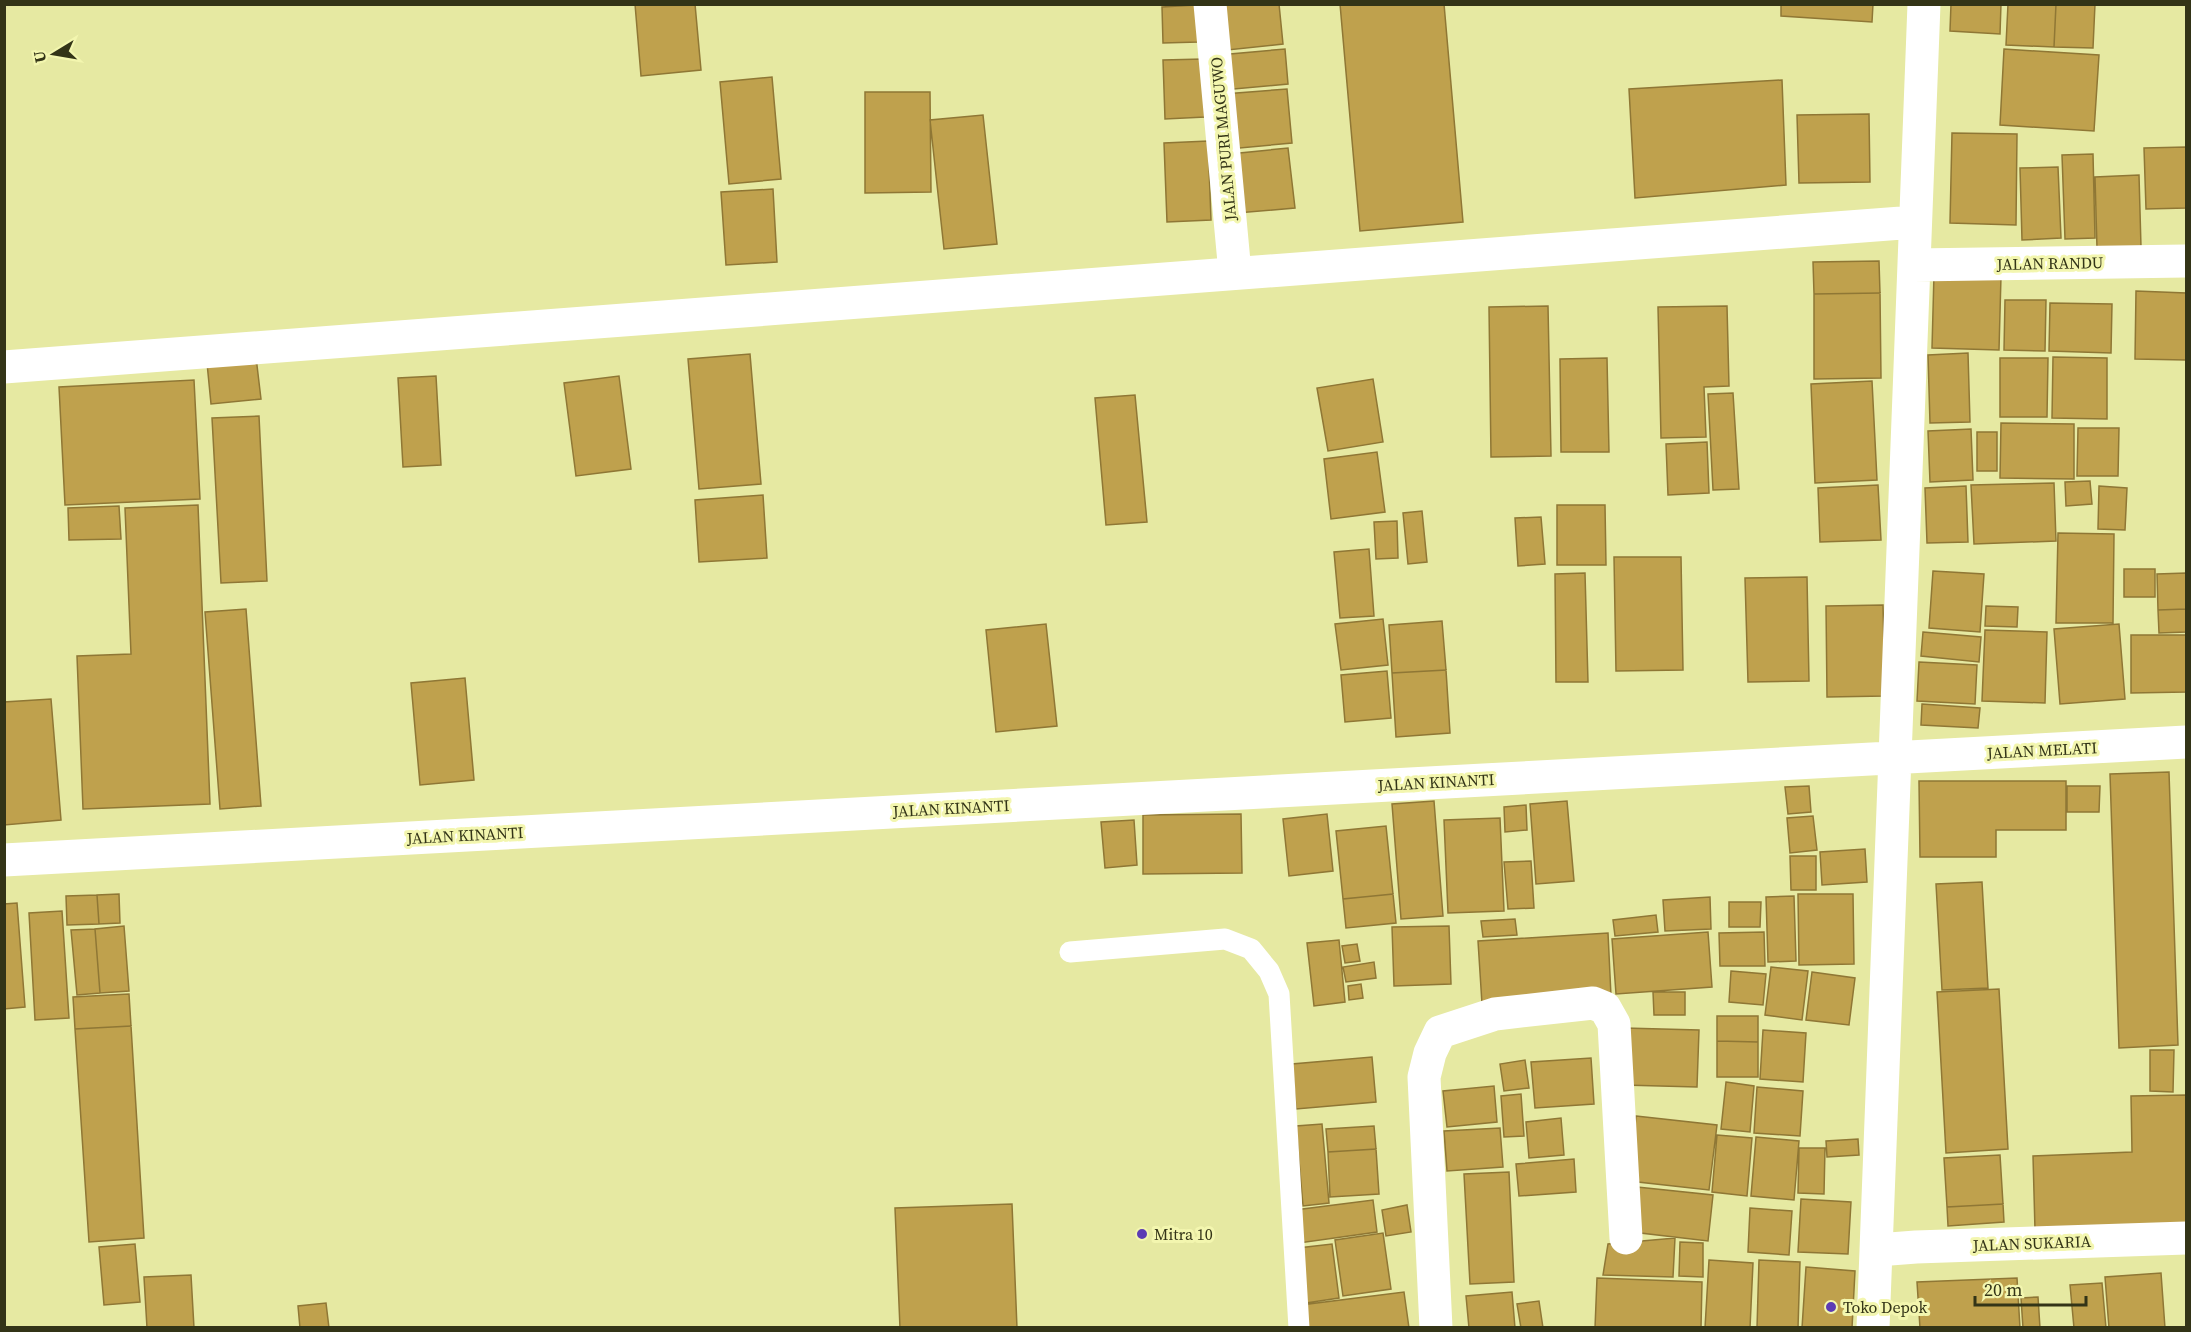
<svg xmlns="http://www.w3.org/2000/svg" width="2191" height="1332" font-family="'Source Serif 4',serif">
  <style>
    .building { fill: #bfa14d; stroke: #8f7735; stroke-width: 1.5 }
    .lines { fill: none; stroke-linecap: round; stroke-linejoin: round }
    .service { stroke: #fff; stroke-width: 21 }
    .minor { stroke: #fff; stroke-width: 33 }
    .poi-dot { fill: #5c3cb4; stroke: #f3f6af; stroke-width: 2 }
    .labels { text-anchor: middle; dominant-baseline: central; stroke-width: 6; stroke-linejoin: round; paint-order: stroke }
    .street-label { font-size: 16px; fill: #333417; stroke: #f3f6af }
    .poi-label { font-size: 16px; fill: #333417; stroke: #f3f6af; text-anchor: start }
  </style>
  <rect width="100%" height="100%" fill="#e6e9a2"/>
  <path class="building" d="M635 4H695L701 70 641 76Z
    M1226 4H1279L1283 44 1218 51Z
    M1340 4H1444L1463 222 1360 231Z
    M1781 4H1873L1872 22 1781 16Z
    M1951 4H2001L2000 34 1950 31Z
    M2008 4H2056L2054 47 2006 45Z
    M2056 4H2095L2093 48 2054 47Z
    M1196 5 1198 42 1163 43 1162 7Z
    M1285 49 1288 84 1223 90 1219 55Z
    M2004 49 2099 55 2094 131 2000 125Z
    M1203 59 1205 117 1165 119 1163 60Z
    M772 77 781 179 729 184 720 82Z
    M1782 80 1786 185 1635 198 1629 89Z
    M1287 89 1292 143 1229 149 1224 94Z
    M865 92H930L931 192 865 193Z
    M1869 114 1870 182 1799 183 1797 115Z
    M983 115 997 244 944 249 930 120Z
    M1952 133 2017 134 2016 225 1950 223Z
    M1208 141 1211 220 1167 222 1164 143Z
    M2186 147V208L2146 209 2144 148Z
    M1288 148 1295 208 1237 213 1230 154Z
    M2093 154 2095 238 2065 239 2062 155Z
    M2058 167 2061 238 2022 240 2020 168Z
    M2139 175 2141 247 2097 248 2095 177Z
    M773 189 777 262 726 265 721 192Z
    M1879 261 1880 293 1814 294 1813 262Z
    M1934 274 2001 276 1999 350 1932 348Z
    M2136 291 2186 293V360L2135 359Z
    M1880 293 1881 378 1814 379V294Z
    M2005 300H2046L2045 351 2004 350Z
    M2050 303 2112 304 2111 353 2049 351Z
    M1548 306 1551 456 1491 457 1489 307Z
    M1727 306 1729 386 1704 387 1706 437 1661 438 1658 307Z
    M1968 353 1970 422 1930 423 1928 355Z
    M750 354 761 484 699 489 688 359Z
    M256 357 261 399 211 404 207 363Z
    M2053 357 2107 358V419L2052 418Z
    M1607 358 1609 452H1561L1560 359Z
    M2000 358H2048L2047 417H2000Z
    M436 376 441 465 403 467 398 378Z
    M619 376 631 469 576 476 564 383Z
    M1373 379 1383 442 1328 451 1317 388Z
    M194 380 200 499 65 505 59 387Z
    M1872 381 1877 480 1815 483 1811 384Z
    M1733 393 1739 489 1713 490 1708 394Z
    M1135 395 1147 522 1106 525 1095 398Z
    M259 416 267 581 221 583 212 418Z
    M2001 423 2074 424V479L2000 478Z
    M2078 428H2119L2118 476H2077Z
    M1971 429 1973 480 1930 482 1928 431Z
    M1977 432H1997V471H1977Z
    M1707 442 1709 493 1668 495 1666 444Z
    M1377 452 1385 512 1331 519 1324 459Z
    M2090 481 2092 504 2066 506 2065 482Z
    M2054 483 2056 541 1974 544 1971 485Z
    M1878 485 1881 540 1820 542 1818 488Z
    M1966 486 1968 542 1927 543 1925 488Z
    M2099 486 2127 488 2125 530 2098 529Z
    M763 495 767 558 699 562 695 500Z
    M198 505 210 804 83 809 77 656 131 654 125 508Z
    M1557 505H1605L1606 565H1557Z
    M119 506 121 539 69 540 68 508Z
    M1422 511 1427 562 1408 564 1403 513Z
    M1541 517 1545 564 1518 566 1515 518Z
    M1397 521 1398 558 1376 559 1374 522Z
    M2058 533 2114 534 2113 623H2056Z
    M1369 549 1374 616 1340 618 1334 552Z
    M1614 557H1681L1683 670 1616 671Z
    M2124 569H2155V597H2124Z
    M1933 571 1984 574 1980 632 1929 628Z
    M1585 573 1588 682H1556L1555 574Z
    M2186 573V609L2158 610 2157 574Z
    M1807 577 1809 681 1748 682 1745 578Z
    M1883 605 1885 696 1827 697 1826 606Z
    M1986 606 2018 607 2017 627 1985 626Z
    M246 609 261 806 220 809 205 612Z
    M2186 609V632L2159 633 2158 610Z
    M1383 619 1388 665 1341 670 1335 624Z
    M1442 621 1446 670 1392 673 1389 625Z
    M1046 624 1057 726 996 732 986 630Z
    M2119 624 2125 699 2060 704 2054 629Z
    M1985 630 2047 632 2045 703 1982 701Z
    M1923 632 1981 637 1979 662 1921 656Z
    M2131 635H2186V692L2131 693Z
    M1919 662 1977 665 1975 704 1917 701Z
    M1446 670 1450 733 1396 737 1392 673Z
    M1387 671 1391 718 1345 722 1341 675Z
    M465 678 474 780 420 785 411 683Z
    M51 699 61 820 4 825V702Z
    M1922 704 1980 708 1978 728 1921 725Z
    M2169 772 2178 1045 2119 1048 2110 774Z
    M1919 781H2066V830H1996V857H1920Z
    M1809 786 1811 812 1788 814 1785 787Z
    M2067 786H2100L2099 812H2067Z
    M1434 801 1443 916 1401 919 1392 804Z
    M1567 801 1574 881 1536 884 1530 804Z
    M1526 805 1527 830 1505 832 1504 807Z
    M1241 814 1242 873 1143 874V815Z
    M1327 814 1333 871 1289 876 1283 819Z
    M1813 816 1817 850 1790 853 1787 818Z
    M1500 818 1504 911 1448 913 1444 820Z
    M1134 820 1137 865 1105 868 1101 822Z
    M1386 826 1393 894 1343 899 1336 831Z
    M1865 849 1867 882 1822 885 1820 852Z
    M1790 856H1816V890H1791Z
    M1531 861 1534 908 1508 909 1504 862Z
    M1982 882 1988 988 1942 990 1936 884Z
    M119 894 120 923 99 924 97 895Z
    M1393 894 1396 923 1346 928 1343 899Z
    M1798 894H1853L1854 964 1799 965Z
    M97 895 99 924 67 925 66 896Z
    M1794 896 1796 961 1768 962 1766 897Z
    M1710 897 1711 929 1665 931 1663 900Z
    M1729 902H1761L1760 927H1729Z
    M17 903 25 1007 4 1009V904Z
    M62 911 69 1018 35 1020 29 913Z
    M1656 915 1658 932 1615 936 1613 920Z
    M1515 919 1517 935 1483 937 1481 921Z
    M124 926 129 991 100 993 95 929Z
    M1449 926 1451 984 1394 986 1392 927Z
    M95 929 100 993 77 995 71 930Z
    M1708 932 1712 987 1616 994 1612 939Z
    M1764 932 1765 966H1720L1719 933Z
    M1608 933 1611 996 1482 1004 1478 941Z
    M1339 940 1345 1002 1314 1006 1307 943Z
    M1357 944 1360 961 1345 963 1342 946Z
    M1374 962 1376 978 1346 982 1343 967Z
    M1771 967 1808 971 1802 1020 1765 1015Z
    M1731 971 1766 974 1763 1005 1729 1002Z
    M1812 972 1855 978 1849 1025 1806 1020Z
    M1361 984 1363 998 1349 1000 1348 986Z
    M1999 989 2008 1149 1946 1153 1937 992Z
    M1653 992H1685V1015H1654Z
    M129 994 131 1026 75 1029 73 997Z
    M1717 1016H1758V1042L1717 1041Z
    M131 1026 144 1238 89 1242 75 1029Z
    M1624 1028 1699 1030 1697 1087 1623 1085Z
    M1763 1030 1806 1033 1803 1082 1760 1079Z
    M1717 1041 1758 1042V1077H1717Z
    M2150 1050H2174L2173 1092 2150 1091Z
    M1372 1057 1376 1102 1296 1109 1292 1064Z
    M1591 1058 1594 1104 1535 1108 1531 1062Z
    M1525 1060 1529 1088 1504 1091 1500 1064Z
    M1726 1082 1754 1086 1750 1132 1721 1129Z
    M1494 1086 1497 1122 1447 1127 1443 1091Z
    M1757 1087 1803 1091 1800 1136 1754 1133Z
    M1521 1094 1524 1136 1504 1137 1501 1096Z
    M2186 1095V1226L2035 1230 2033 1156 2132 1152 2131 1096Z
    M1636 1116 1717 1125 1709 1190 1629 1181Z
    M1561 1118 1564 1155 1529 1158 1526 1122Z
    M1322 1124 1329 1203 1303 1206 1296 1126Z
    M1374 1126 1376 1149 1328 1152 1326 1129Z
    M1500 1128 1503 1167 1447 1171 1444 1131Z
    M1717 1135 1752 1138 1747 1196 1712 1192Z
    M1756 1137 1799 1141 1794 1200 1751 1196Z
    M1858 1139 1859 1155 1827 1157 1826 1141Z
    M1799 1148H1825L1824 1194 1798 1193Z
    M1376 1149 1379 1194 1330 1197 1328 1152Z
    M2000 1155 2003 1204 1947 1207 1944 1158Z
    M1574 1159 1576 1192 1519 1196 1516 1164Z
    M1509 1172 1514 1282 1470 1284 1464 1174Z
    M1637 1187 1713 1195 1708 1241 1632 1232Z
    M1801 1199 1851 1202 1848 1254 1798 1252Z
    M1373 1200 1377 1232 1299 1243 1295 1210Z
    M1012 1204 1017 1328H900L895 1208Z
    M2003 1204 2004 1222 1948 1226 1947 1207Z
    M1407 1205 1411 1232 1386 1236 1382 1210Z
    M1750 1208 1792 1211 1789 1255 1748 1252Z
    M1383 1233 1391 1289 1343 1296 1335 1240Z
    M1675 1238 1673 1277 1603 1275 1608 1244Z
    M1680 1242 1703 1243V1277L1679 1276Z
    M135 1244 140 1302 104 1305 99 1247Z
    M1332 1244 1339 1298 1306 1303 1298 1248Z
    M1709 1260 1753 1263 1750 1328H1705Z
    M1759 1260 1800 1262 1798 1328H1757Z
    M1806 1267 1855 1271 1852 1328H1802Z
    M2161 1273 2165 1328H2109L2105 1277Z
    M191 1275 194 1328H147L144 1277Z
    M1597 1278 1702 1282 1701 1328H1595Z
    M2017 1278 2020 1328H1920L1917 1282Z
    M2102 1283 2106 1328H2074L2070 1285Z
    M1404 1292 1409 1328H1304L1301 1305Z
    M1512 1292 1515 1328H1469L1466 1296Z
    M2038 1297 2040 1328H2023L2021 1298Z
    M1539 1301 1543 1328H1521L1517 1304Z
    M326 1303 329 1328H300L298 1306Z"/>
  <g class="lines">
    <path class="service" d="M1070 952 1225 939 1251 949 1269 971 1279 994 1299 1328"/>
    <path class="minor" d="M1210 4 1235 273
      M1914 265 2186 261
      M4 367 1915 222
      M4 860 2186 742
      M1877 1250 1916 1247 2186 1238
      M1436 1328 1424 1077 1430 1053 1440 1032 1495 1014 1593 1003 1605 1008 1614 1024 1626 1238
      M1873 1328 1924 4"/>
  </g>
  <g class="poi-dot">
    <circle cx="1142" cy="1234" r="6"/>
    <circle cx="1831" cy="1307" r="6"/>
  </g>
  <g class="labels">
    <g class="street-label">
      <text transform="translate(1223 139) rotate(-95)">JALAN PURI MAGUWO</text>
      <text transform="translate(2050 263) rotate(-1)">JALAN RANDU</text>
      <text transform="translate(2042 750) rotate(-3)">JALAN MELATI</text>
      <text transform="translate(1436 782) rotate(-3)">JALAN KINANTI</text>
      <text transform="translate(951 808) rotate(-3)">JALAN KINANTI</text>
      <text transform="translate(465 835) rotate(-3)">JALAN KINANTI</text>
      <text transform="translate(2032 1243) rotate(-2)">JALAN SUKARIA</text>
    </g>
    <g class="poi-label">
      <text x="1154" y="1234">Mitra 10</text>
      <text x="1843" y="1307">Toko Depok</text>
    </g>
  </g>
  <rect width="2191" height="1332" fill="none" stroke="#333417" stroke-width="12"/>
  <g transform="translate(54 54) rotate(259)" stroke="#f3f6af" stroke-width="4.5" paint-order="stroke">
  <path d="M0-4.5L10 22L0 15L-10 22Z" fill="#333417"/>
  <text y="-9" font-size="16" font-weight="bold" text-anchor="middle" fill="#333417">U</text>
  </g>
  <path d="M1975 1296v9h111v-9" fill="none" stroke="#333417" stroke-width="3"/>
  <text x="1984" y="1296" font-size="18" fill="#333417" stroke="#f3f6af" stroke-width="4.5" paint-order="stroke">20 m</text>
</svg>
